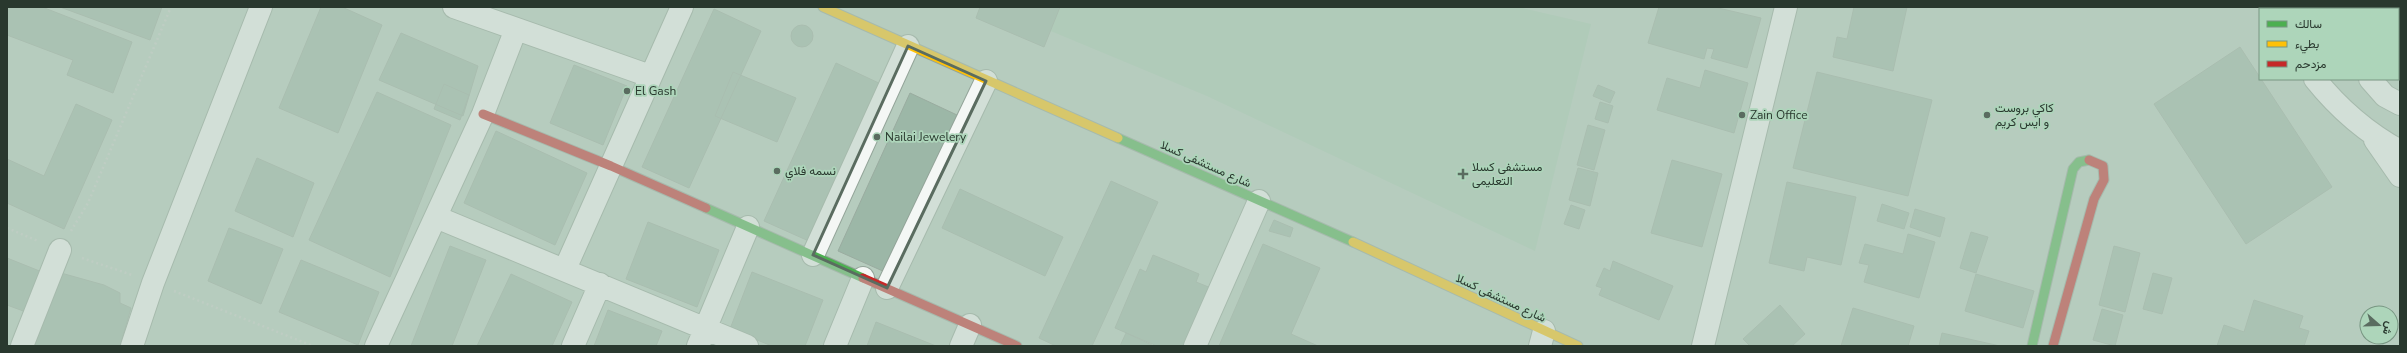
<svg xmlns="http://www.w3.org/2000/svg" width="2407" height="353" font-family="'Nunito Sans',Vazirmatn,sans-serif">
  <style>
    .built { fill: #a8cbb4 }
    .building { fill: #9cb7a7; stroke: #9aaca0 }
    .lines { fill: none; stroke-linecap: round; stroke-linejoin: round }
    .street-casing { stroke: #93a499; stroke-width: 24 }
    .fast-casing { stroke: #93a499; stroke-width: 11 }
    .slow-casing { stroke: #93a499; stroke-width: 11 }
    .jam-casing { stroke: #93a499; stroke-width: 11 }
    .path { stroke: #c8cfca; stroke-width: 2.5; stroke-dasharray: 2 3; stroke-linecap: butt }
    .street { stroke: #f4f7f5; stroke-width: 22 }
    .fast { stroke: #4caf50; stroke-width: 9 }
    .slow { stroke: #ffc107; stroke-width: 9 }
    .jam { stroke: #c62828; stroke-width: 9 }
    .marked { fill: none; stroke: #5a6c60; stroke-width: 3; stroke-linejoin: round }
    .poi-dot { fill: #5a6c60; stroke: #add5ba; stroke-width: 1.5 }
    .labels { text-anchor: middle; dominant-baseline: central; stroke-width: 3.5; stroke-linejoin: round; paint-order: stroke }
    .poi-label { font-size: 12px; fill: #29382e; stroke: #add5ba; text-anchor: start }
    .street-label { font-size: 12px; fill: #29382e; stroke: #add5ba }
  </style>
  <rect width="100%" height="100%" fill="#b6ccbe"/>
  <path class="built" d="M993 7H1518L1591 24 1535 251 1207 96Z"/>
  <path class="building" d="M7 7H42L132 42 113 93 67 75 73 60 7 35Z
    M60 7H162L150 40Z
    M321 7H342L382 25 338 133 279 108Z
    M980 7H1060L1044 47 976 18Z
    M1659 7H1714L1761 18 1747 68 1711 58 1714 49 1707 48 1704 59 1648 43Z
    M1854 7H1907L1893 71 1833 57 1837 37 1847 39Z
    M714 9 761 31 689 188 642 167Z
    M791 36a11 11 0 1 1 22 0a11 11 0 1 1-22 0Z
    M401 33 478 66 463 116 379 80Z
    M2240 47 2332 187 2246 244 2154 104Z
    M836 63 883 85 811 242 764 221Z
    M574 65 627 86 603 145 550 123Z
    M1705 70 1748 83 1734 133 1657 110 1667 78 1700 88Z
    M733 72 796 98 777 142 715 116Z
    M1817 72 1932 100 1908 196 1793 168Z
    M444 84 469 95 460 120 434 109Z
    M1598 85 1615 92 1610 103 1593 96Z
    M377 92 451 125 390 277 309 240Z
    M910 93 957 115 885 272 838 251Z
    M1600 102 1613 106 1608 123 1595 119Z
    M76 104 112 120 64 229 7 203V159L44 176Z
    M1588 125 1605 130 1594 170 1577 165Z
    M496 131 587 173 555 245 464 203Z
    M257 158 314 183 293 237 235 211Z
    M1672 160 1722 174 1702 247 1651 233Z
    M1578 168 1598 173 1590 206 1569 200Z
    M1111 181 1158 202 1092 346H1056L1039 338Z
    M1787 182 1856 197 1841 265 1807 257 1804 271 1769 263Z
    M960 189 1063 237 1045 276 942 228Z
    M1882 204 1909 213 1904 229 1877 221Z
    M1571 205 1585 210 1579 229 1564 224Z
    M1915 209 1945 218 1940 237 1910 227Z
    M1274 220 1293 228 1290 237 1269 231Z
    M648 222 719 250 697 307 626 279Z
    M229 228 283 249 261 304 208 281Z
    M1971 232 1988 237 1976 273 1960 268Z
    M1908 234 1935 242 1919 298 1864 282 1869 265 1859 263 1865 244 1903 254Z
    M1263 244 1320 268 1291 334 1318 346H1219Z
    M450 246 486 260 452 346H411Z
    M2114 246 2140 253 2125 312 2099 305Z
    M1153 255 1199 274 1196 282 1211 288 1190 346H1157L1115 328 1140 269 1146 272Z
    M7 258 42 272 26 312 7 305Z
    M301 260 379 292 358 345 279 312Z
    M1613 261 1673 286 1659 320 1599 295 1602 288 1596 286 1604 268 1610 271Z
    M752 272 823 300 805 346H772L730 329Z
    M61 273 104 285 120 293V303L131 308 120 346H28Z
    M2153 273 2172 278 2162 314 2143 309Z
    M511 274 572 302 552 346H477Z
    M1976 274 2034 291 2023 328 1965 311Z
    M2254 300 2303 316 2299 328 2309 331 2304 346H2217L2224 325 2244 332Z
    M1780 305 1805 334 1792 346H1750L1743 339Z
    M1853 308 1914 326 1908 346H1841Z
    M2102 309 2123 315 2115 346 2093 340Z
    M608 310 662 331 656 346H594Z
    M876 322 936 346H867Z
    M1126 333 1152 345 1151 346H1120Z
    M1942 333 2000 346H1939Z"/>
  <g class="lines">
    <defs>
      <path id="street" d="M454 7 650 76
        M2274 7 2275 9
        M2316 7 2317 9
        M2315 79C2339 109 2367 133 2400 151
        M2370 79 2385 96 2400 104
        M2375 140 2400 176
        M436 217 747 346
        M813 255 908 46
        M565 269 682 7
        M887 288 986 81
        M22 346 60 250
        M132 346 153 283 261 7
        M376 346 483 114 516 29
        M573 346 600 284
        M698 346 748 227
        M835 346 863 278
        M961 346 970 325
        M1195 346 1259 201
        M1540 346 1544 331
        M1703 346 1786 7"/>
      <path id="fast" d="M1118 138 1353 242
        M706 208 863 278
        M2032 346 2073 169 2079 162 2089 160"/>
      <path id="slow" d="M823 7 1118 138
        M1353 242 1578 346"/>
      <path id="jam" d="M483 114 611 166 706 208
        M863 278 1017 346
        M2053 346 2094 199 2104 180 2103 166 2089 160"/>
    </defs>
    <use href="#street" class="street-casing"/>
    <use href="#fast" class="fast-casing"/>
    <use href="#slow" class="slow-casing"/>
    <use href="#jam" class="jam-casing"/>
    <path class="path" d="M7 228 38 241
      M71 231 88 203 171 7
      M82 258 132 275
      M174 291 313 346"/>
    <use href="#street" class="street"/>
    <use href="#fast" class="fast"/>
    <use href="#slow" class="slow"/>
    <use href="#jam" class="jam"/>
  </g>
  <path d="M0 0H2407V353H0ZM908 46 986 81 887 288 813 255Z" fill="#b6ccbe" fill-opacity=".55" fill-rule="evenodd"/>
  <path class="marked" d="M908 46 986 81 887 288 813 255Z"/>
  <g class="poi-dot">
    <circle cx="627" cy="91" r="4"/>
    <circle cx="1742" cy="115" r="4"/>
    <circle cx="1987" cy="115" r="4"/>
    <circle cx="877" cy="137" r="4"/>
    <circle cx="777" cy="171" r="4"/>
    <path d="M1461 168h4v4h4v4h-4v4h-4v-4h-4v-4h4z"/>
  </g>
  <g class="labels">
    <g class="poi-label">
      <text x="635" y="91">El Gash</text>
      <text x="1995" y="108">كاكي بروست<tspan x="1995" dy="14">و ايس كريم</tspan></text>
      <text x="1750" y="115">Zain Office</text>
      <text x="885" y="137">Nailai Jewelery</text>
      <text x="1472" y="167">مستشفى كسلا<tspan x="1472" dy="14">التعليمى</tspan></text>
      <text x="785" y="171">نسمه فلاي</text>
    </g>
    <g class="street-label">
      <text transform="translate(1206 164) rotate(24)">شارع مستشفى كسلا</text>
      <text transform="translate(1501 298) rotate(25)">شارع مستشفى كسلا</text>
    </g>
  </g>
  <rect width="2407" height="353" fill="none" stroke="#29382e" stroke-width="16"/>
  <rect x="2259" y="8" width="140" height="72" fill="#add5ba" stroke="#789682"/>
  <rect x="2267" y="21" width="20" height="6" fill="#4caf50" stroke="#789682"/>
  <text x="2295" y="28" font-size="12" fill="#29382e">سالك</text>
  <rect x="2267" y="41" width="20" height="6" fill="#ffc107" stroke="#789682"/>
  <text x="2295" y="48" font-size="12" fill="#29382e">بطيء</text>
  <rect x="2267" y="61" width="20" height="6" fill="#c62828" stroke="#789682"/>
  <text x="2295" y="68" font-size="12" fill="#29382e">مزدحم</text>
  <g transform="translate(2379 325) rotate(110)"><circle r="19" fill="#add5ba" stroke="#789682"/>
  <path d="M0-3L7 15L0 10L-7 15Z" fill="#5a6c60"/>
  <text y="-6" font-size="11" font-weight="bold" text-anchor="middle" fill="#29382e">ش</text>
  </g>
</svg>
